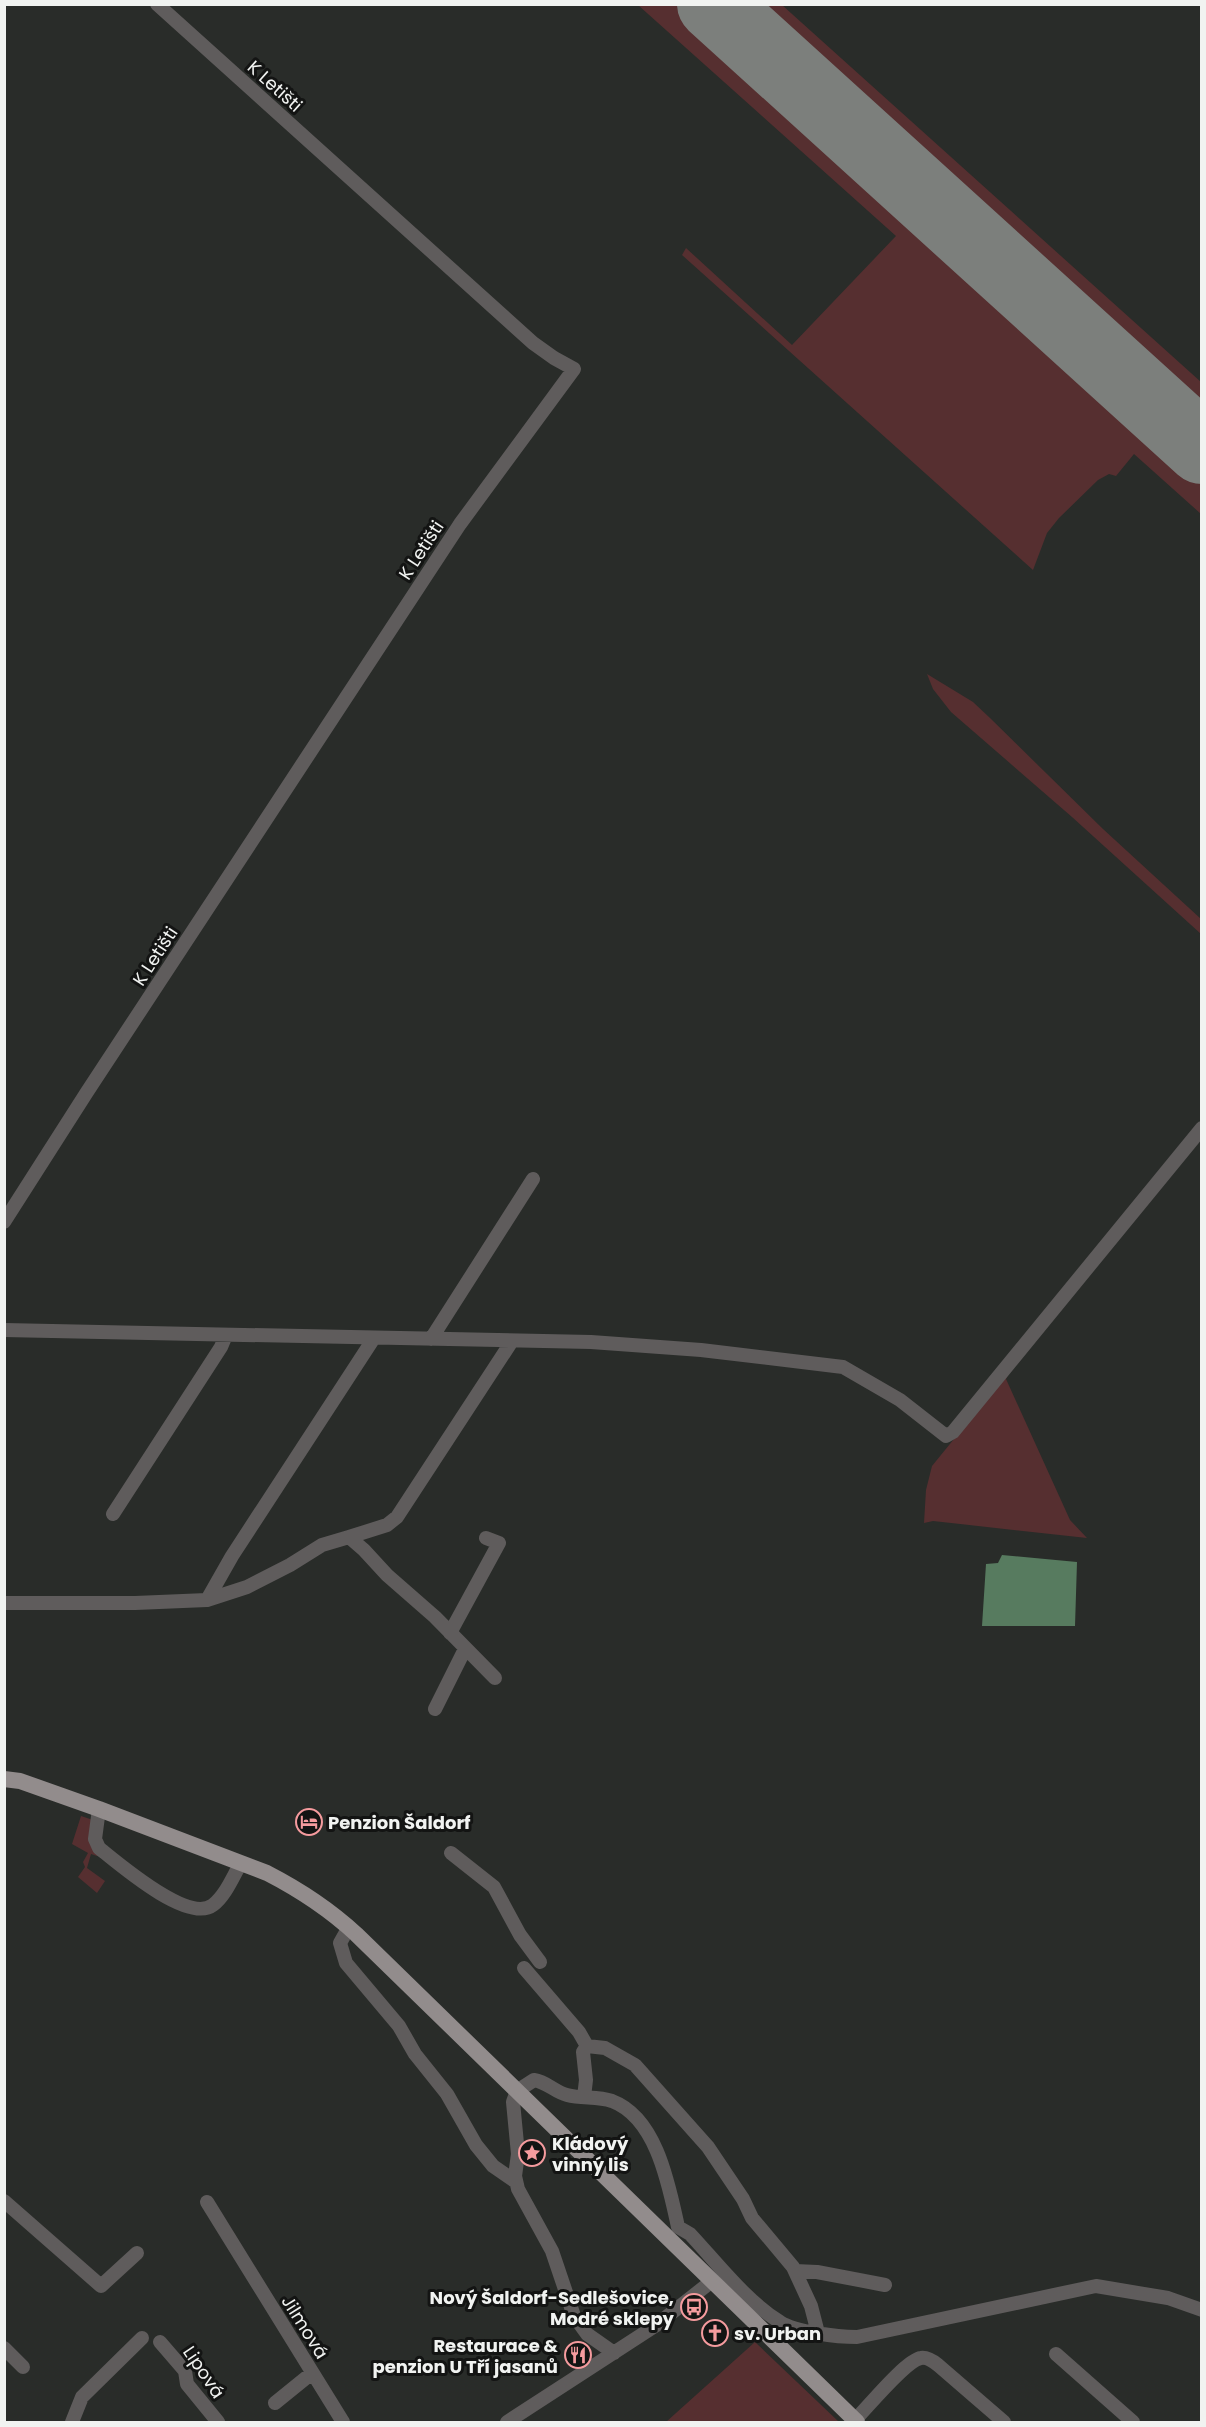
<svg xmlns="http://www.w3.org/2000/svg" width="1206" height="2427" font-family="Poppins,sans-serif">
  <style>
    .green { fill: #562f30 }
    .water { fill: #577b5f }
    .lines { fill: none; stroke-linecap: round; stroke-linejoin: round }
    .runway { stroke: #7c7f7c; stroke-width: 72 }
    .minor { stroke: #5f5c5c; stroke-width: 14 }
    .major { stroke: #928c8c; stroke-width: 16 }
    .labels { text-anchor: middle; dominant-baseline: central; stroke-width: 6; stroke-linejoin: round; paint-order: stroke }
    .street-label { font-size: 18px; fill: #f1f3f1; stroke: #131413 }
    .poi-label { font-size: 18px; font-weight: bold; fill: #f1f3f1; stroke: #131413; text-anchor: start }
  </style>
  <rect width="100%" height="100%" fill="#292c29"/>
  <path class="green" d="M638 5H782L1201 382V514L1134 454 1116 476 1109 474 1098 480 1059 518 1047 533 1033 570 682 255 686 248 792 345 896 236Z
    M927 674 973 702 990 718 1103 829 1201 919V934L1072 817 951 712 933 689Z
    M1011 1369 1006 1379 1070 1520 1087 1538 933 1521 924 1523 926 1490 932 1466Z
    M81 1816 96 1821 93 1843 126 1873 100 1857 99 1855 97 1856 91 1854 87 1868 105 1881 97 1893 78 1877 85 1867 83 1862 88 1853 72 1844Z
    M755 2342 839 2422H666Z"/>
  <path class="water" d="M1002 1555 1077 1562 1075 1626H982L986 1564 998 1563Z"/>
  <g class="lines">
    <path class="runway" d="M713 4 1202 448"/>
    <path class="minor" d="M4 1222 87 1092 460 524 574 369 554 358 533 343 157 4
      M4 1330 591 1342 701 1350 843 1367 900 1400 946 1436 953 1432 1202 1128
      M431 1339 533 1179
      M113 1514 221 1347 226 1335
      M349 1537 387 1525 397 1517 512 1341
      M207 1600 232 1556 374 1338
      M4 1603H135L207 1600 247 1587 290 1565 322 1545 349 1537 364 1550 387 1575 435 1617 495 1678
      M450 1633 499 1543 486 1538
      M435 1709 465 1649
      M99 1809 95 1839 99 1848C119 1864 188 1924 213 1905 226 1895 233 1876 241 1863
      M451 1853 494 1887 520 1935 540 1962
      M349 1927 340 1943 346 1963 399 2026 415 2054 447 2094 476 2145 493 2166 516 2182
      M524 1968 579 2032 587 2046
      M584 2097 586 2080 583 2052 587 2046 605 2048 635 2065 708 2147 743 2199 752 2218 793 2267 811 2306 818 2333
      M4 2201 101 2286 137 2253
      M207 2202 343 2422
      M795 2271 817 2272 885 2285
      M160 2342 185 2371 187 2384 218 2422
      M4 2348 23 2367
      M614 2353 587 2334 574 2316 552 2251 518 2189 515 2176 518 2154 513 2102 517 2091 534 2080C547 2082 555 2092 567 2095 582 2099 597 2096 612 2101 657 2118 669 2186 678 2227L690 2234C718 2264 745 2300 780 2322 795 2332 838 2337 857 2337L1096 2286 1168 2298 1202 2310
      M1056 2354 1133 2422
      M275 2403 312 2373
      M855 2420C867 2408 906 2360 921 2358 927 2357 933 2361 938 2365L1004 2422
      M72 2422 82 2397 142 2338
      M507 2422 655 2326 712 2281"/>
    <path class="major" d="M4 1779 20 1781 99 1809 267 1873C300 1890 329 1909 356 1934L857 2422"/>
  </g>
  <defs>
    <symbol id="hotel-ring" viewBox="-11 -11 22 22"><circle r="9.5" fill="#131413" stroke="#f59b9e" stroke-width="1.5"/><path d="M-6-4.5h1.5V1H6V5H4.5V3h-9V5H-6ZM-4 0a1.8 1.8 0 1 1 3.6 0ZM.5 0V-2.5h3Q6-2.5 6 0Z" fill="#f59b9e"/></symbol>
    <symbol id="sight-ring" viewBox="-11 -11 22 22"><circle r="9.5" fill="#131413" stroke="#f59b9e" stroke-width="1.5"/><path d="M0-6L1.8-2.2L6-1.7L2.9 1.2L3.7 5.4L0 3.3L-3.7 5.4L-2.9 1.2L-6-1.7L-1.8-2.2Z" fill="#f59b9e"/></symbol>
    <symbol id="bus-ring" viewBox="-11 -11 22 22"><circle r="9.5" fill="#131413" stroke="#f59b9e" stroke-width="1.5"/><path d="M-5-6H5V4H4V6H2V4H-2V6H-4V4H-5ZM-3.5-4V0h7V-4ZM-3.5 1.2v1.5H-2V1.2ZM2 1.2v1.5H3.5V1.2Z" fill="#f59b9e"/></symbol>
    <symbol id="church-ring" viewBox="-11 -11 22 22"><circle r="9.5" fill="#131413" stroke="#f59b9e" stroke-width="1.5"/><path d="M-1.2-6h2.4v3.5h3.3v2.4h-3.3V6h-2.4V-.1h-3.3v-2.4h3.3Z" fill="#f59b9e"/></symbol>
    <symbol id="restaurant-ring" viewBox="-11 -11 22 22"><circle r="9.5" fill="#131413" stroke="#f59b9e" stroke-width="1.5"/><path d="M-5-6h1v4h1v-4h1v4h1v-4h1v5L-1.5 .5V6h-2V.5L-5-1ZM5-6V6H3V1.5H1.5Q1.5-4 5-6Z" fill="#f59b9e"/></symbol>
  </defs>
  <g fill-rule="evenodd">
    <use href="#hotel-ring" x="294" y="1807" width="30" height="30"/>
    <use href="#sight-ring" x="517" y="2138" width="30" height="30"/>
    <use href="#bus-ring" x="679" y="2292" width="30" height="30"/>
    <use href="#church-ring" x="700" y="2318" width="30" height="30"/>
    <use href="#restaurant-ring" x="563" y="2340" width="30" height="30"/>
  </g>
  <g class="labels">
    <g class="street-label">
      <text transform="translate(275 86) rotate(42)">K Letišti</text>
      <text transform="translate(421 550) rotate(-57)">K Letišti</text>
      <text transform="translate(155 956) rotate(-57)">K Letišti</text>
      <text transform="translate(305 2327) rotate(58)">Jilmová</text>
      <text transform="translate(204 2372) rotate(56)">Lipová</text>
    </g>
    <g class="poi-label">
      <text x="328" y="1822">Penzion Šaldorf</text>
      <text x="552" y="2143">Kládový<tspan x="552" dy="21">vinný lis</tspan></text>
      <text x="674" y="2297" text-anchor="end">Nový Šaldorf-Sedlešovice,<tspan x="674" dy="21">Modré sklepy</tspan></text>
      <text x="734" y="2333">sv. Urban</text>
      <text x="558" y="2345" text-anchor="end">Restaurace &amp;<tspan x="558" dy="21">penzion U Tří jasanů</tspan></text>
    </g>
  </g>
  <rect width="1206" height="2427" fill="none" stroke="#f1f3f1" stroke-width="12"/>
</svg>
